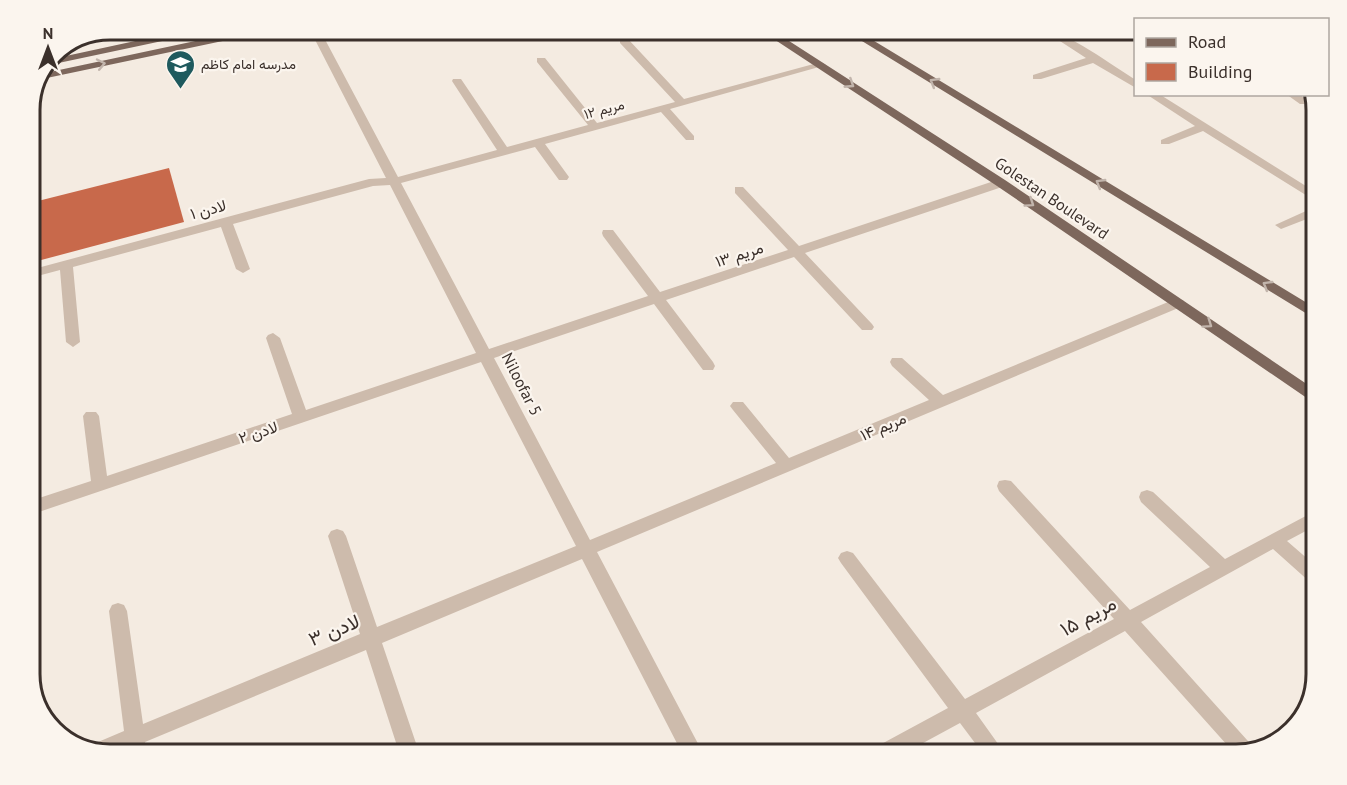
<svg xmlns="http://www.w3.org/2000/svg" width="1347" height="785" font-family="'PT Sans',Vazirmatn,sans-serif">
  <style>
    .building { fill: #c8694b }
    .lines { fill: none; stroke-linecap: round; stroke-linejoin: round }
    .minor { fill: #cdbbac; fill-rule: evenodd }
    .major { fill: #7d675c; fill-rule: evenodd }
    .oneway { stroke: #c2b5ac }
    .labels { text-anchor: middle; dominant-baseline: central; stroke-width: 4.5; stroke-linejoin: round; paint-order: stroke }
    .far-poi-label { font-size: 14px; fill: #3b302b; stroke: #fbf5ee; text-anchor: start }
    .far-street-label { font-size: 14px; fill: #3b302b; stroke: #fbf5ee }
    .street-label { font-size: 16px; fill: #3b302b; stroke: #fbf5ee }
    .near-street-label { font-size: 20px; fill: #3b302b; stroke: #fbf5ee }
    .rim { fill: none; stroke: #3b302b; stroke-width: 3 }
  </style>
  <rect width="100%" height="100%" fill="#f4ebe1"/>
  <path class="building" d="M169 168 184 222 30 263V203Z"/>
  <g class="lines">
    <path class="minor" d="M310 30H320L398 177 497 150 452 81 453 79H461L507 147 588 125 537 62V58H545L597 123 675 102 620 43V39H628L684 99 821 62 826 65 670 109 694 136V140H686L661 112 545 144 569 177 567 180H559L535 147 401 183 489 349 648 296 603 236 602 233 603 230H613L660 292 788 250 735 193V187H743L799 246 997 180 1001 179 1007 183 1005 186 805 253 872 324 874 327 872 330H862L794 257 666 300 713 362 715 366 713 370H703L654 304 494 358 590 540 776 463 733 410 730 406 733 402H743L789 458 929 400 892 366 890 362 892 358H902L943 395 1173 300H1183L1185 303 1183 306 597 552 704 755H683L582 559 382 643 420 755H400L366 650 145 742 147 755H127L126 750 111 755 89 749 91 745 124 731 109 611 112 605 118 603 124 605 127 611 143 724 360 634 328 536 331 531 337 529 343 531 346 536 377 627 576 546 481 362 30 515V501L91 481 83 416 86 412H96L99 416 107 476 292 414 266 338 268 335 273 333 280 338 306 410 476 353 390 185 373 186 233 224 250 269 243 273 236 269 221 227 73 267 80 342 73 347 66 342 60 270 30 278V270L369 179 386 178Z
      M1043 30C1066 30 1114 67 1136 80V88L1093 63 1041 79H1033V75L1086 58Z
      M1146 94H1159L1317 193V202L1203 131 1169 144H1161V140L1195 126Z
      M1286 94H1299L1309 102 1308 104H1300Z
      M1317 206V215L1281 229 1275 225Z
      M1005 480 1011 481 1130 610 1210 567 1141 502 1139 497 1141 492 1147 490 1153 492 1225 559 1317 510V525L1287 541 1317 567V586L1311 583 1273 549 1141 622 1256 750 1236 755 1125 631 976 713 1006 755H984L960 723 901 755H871L874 748 948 708 841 563 838 558 841 553 847 551 853 553 965 699 1114 619 999 491 997 486 999 481Z"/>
    <path class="major" d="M186 30H205L200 33 49 65 52 59Z
      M247 30H266L261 33 42 79 45 73Z
      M760 30H772L1005 180 1317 391V405L997 186Z
      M844 30H856L1317 309V320Z"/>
  </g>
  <defs><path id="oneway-chevron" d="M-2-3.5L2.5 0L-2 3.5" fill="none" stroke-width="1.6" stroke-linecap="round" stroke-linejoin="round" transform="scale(1.5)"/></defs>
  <g class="oneway">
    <use href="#oneway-chevron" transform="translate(101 64) rotate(-12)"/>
    <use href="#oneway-chevron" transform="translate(934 82) rotate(-149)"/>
    <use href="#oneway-chevron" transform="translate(850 84) rotate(33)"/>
    <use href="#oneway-chevron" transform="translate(1100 183) rotate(-149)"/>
    <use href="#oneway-chevron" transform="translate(1030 203) rotate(34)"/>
    <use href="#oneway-chevron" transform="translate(1267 285) rotate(-149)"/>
    <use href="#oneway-chevron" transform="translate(1208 324) rotate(35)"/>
  </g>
  <defs>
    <symbol id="school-pin" viewBox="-11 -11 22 30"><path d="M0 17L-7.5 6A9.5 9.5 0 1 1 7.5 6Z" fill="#1f5a5e" stroke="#fbf5ee"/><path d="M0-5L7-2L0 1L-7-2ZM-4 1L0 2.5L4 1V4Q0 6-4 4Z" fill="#fff"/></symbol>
  </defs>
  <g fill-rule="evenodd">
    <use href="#school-pin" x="164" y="48" width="33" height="45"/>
  </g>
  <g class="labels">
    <g class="far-poi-label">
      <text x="201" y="64">مدرسه امام کاظم</text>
    </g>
    <g class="far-street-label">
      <text transform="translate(604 109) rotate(-15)">مریم ۱۲</text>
    </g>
    <g class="street-label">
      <text transform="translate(1052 198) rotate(34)">Golestan Boulevard</text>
      <text transform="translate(208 209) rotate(-15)">لادن ۱</text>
      <text transform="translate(739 254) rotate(-18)">مریم ۱۳</text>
      <text transform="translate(522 384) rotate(63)">Niloofar 5</text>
      <text transform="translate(883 426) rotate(-23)">مریم ۱۴</text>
      <text transform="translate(258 432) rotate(-18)">لادن ۲</text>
    </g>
    <g class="near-street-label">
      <text transform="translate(1088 616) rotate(-29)">مریم ۱۵</text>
      <text transform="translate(334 630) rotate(-22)">لادن ۳</text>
    </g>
  </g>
  <path d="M0 0H1347V785H0ZM110 40H1236A70 70 0 0 1 1306 110V674A70 70 0 0 1 1236 744H110A70 70 0 0 1 40 674V110A70 70 0 0 1 110 40Z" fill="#fbf5ee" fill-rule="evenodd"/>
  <path class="rim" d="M110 40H1236A70 70 0 0 1 1306 110V674A70 70 0 0 1 1236 744H110A70 70 0 0 1 40 674V110A70 70 0 0 1 110 40Z"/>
  <rect x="1134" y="18" width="195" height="78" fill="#fbf5ee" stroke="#aea6a0" stroke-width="1.5"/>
  <rect x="1146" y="38" width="30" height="9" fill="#7d675c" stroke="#aea6a0" stroke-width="1.5"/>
  <text x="1188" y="48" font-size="18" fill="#3b302b">Road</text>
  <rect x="1146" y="63" width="30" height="18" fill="#c8694b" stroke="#aea6a0" stroke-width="1.5"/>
  <text x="1188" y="78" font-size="18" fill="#3b302b">Building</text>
  <g transform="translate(48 48)" stroke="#fbf5ee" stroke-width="4.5" paint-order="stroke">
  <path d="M0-4.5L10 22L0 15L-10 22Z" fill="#3b302b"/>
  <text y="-9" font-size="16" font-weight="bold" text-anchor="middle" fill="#3b302b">N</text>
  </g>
</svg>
